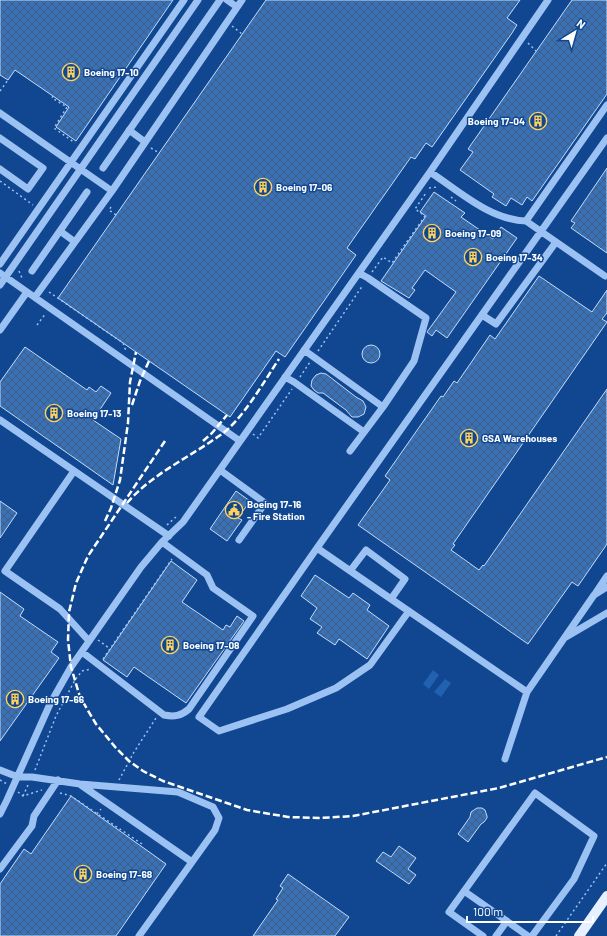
<svg xmlns="http://www.w3.org/2000/svg" width="607" height="936" font-family="Barlow,sans-serif">
  <style>
    .garden { fill: #2261b0 }
    .building { fill: url(#building-cross-hatch); stroke: #c2dcfd }
    .lines { fill: none; stroke-linecap: round; stroke-linejoin: round }
    .path { stroke: #9bc2f3; stroke-width: 1.5; stroke-dasharray: 2 3; stroke-linecap: butt }
    .minor { stroke: #9bc2f3; stroke-width: 7 }
    .major { stroke: #e7f0ff; stroke-width: 10 }
    .rail { stroke: #fff; stroke-width: 2.5; stroke-dasharray: 7 3; stroke-linecap: butt }
    .labels { text-anchor: middle; dominant-baseline: central; stroke-width: 3; stroke-linejoin: round; paint-order: stroke }
    .poi-label { font-size: 10px; font-weight: bold; fill: #fff; stroke: #104790; text-anchor: start }
  </style>
  <defs>
    <pattern id="building-cross-hatch" width="8" height="8" patternUnits="userSpaceOnUse"><rect width="8" height="8" fill="#3971b9"/><path d="M0 0l8 8M0 8l8-8" fill="none" stroke="#435d7d"/></pattern>
  </defs>
  <rect width="100%" height="100%" fill="#104790"/>
  <path class="garden" d="M433 670 439 675 429 689 423 684Z
    M445 679 451 683 441 697 434 692Z"/>
  <path class="building" d="M0 0H173L76 141 56 127 69 107 15 70 8 80 0 75Z
    M266 0H520L507 18 517 25 512 33 432 147 426 143 415 159 411 157 347 248 356 255 285 357 276 351 230 417 58 298Z
    M572 0H607V94L532 201 527 197 522 205 511 198 506 206 492 197 494 194 460 170 473 152 468 149Z
    M607 168V253L571 228 575 223 571 221Z
    M434 192 465 213 461 217 493 239 501 227 517 238 447 338 436 330 432 336 427 332 456 292 425 270 412 288 415 290 409 298 381 281 426 216 420 212Z
    M539 276 592 312 607 290V313L602 319 607 322 453 544 455 545 451 550 479 570 483 565 484 566 607 389V544L578 586 572 582 528 644 358 525 390 480 385 476 441 396 443 397 454 381 457 383 490 335 495 339Z
    M362 354a9 9 0 1 1 18 0a9 9 0 1 1-18 0Z
    M25 347 87 390 89 387 96 392 101 386 111 393 93 420 121 439 113 485 0 406V382Z
    M321 373 326 374 356 397 363 401 366 407 364 414 358 417H352L346 410 323 393H318L314 390 311 386 312 380 316 375Z
    M236 491 250 501 238 518 242 520 227 541 210 529Z
    M0 501 17 513 0 538Z
    M171 561 197 580 182 602 223 630 226 625 230 627 237 616 244 621 186 703 134 667 127 677 103 660Z
    M315 575 349 598 353 593 370 605 367 610 389 626 367 659 339 639 335 645 317 633 322 627 310 619 317 608 301 596Z
    M0 592 24 609 20 616 58 642 51 652 59 658 0 741Z
    M71 796 166 864 116 936H0V884L24 849 31 854Z
    M477 808H482L485 810 487 816V818L484 822 481 824 468 842 458 834 470 817 471 812Z
    M399 846 416 858 408 869 416 875 409 884 376 861 383 852 391 857Z
    M288 874 349 917 335 936H253L278 900 276 899 283 888 280 886Z"/>
  <g class="lines">
    <path class="path" d="M232 26 242 34
      M528 43 536 51
      M0 91 8 80
      M53 96 52 98 67 107 54 128 75 143
      M151 148 159 153
      M0 181 33 205
      M429 188 437 187
      M451 197 456 201
      M111 207 109 210 116 215
      M19 271 22 278
      M372 272 383 257 392 263 425 216 415 209 426 193
      M49 292 123 343 126 351
      M37 325 46 313
      M318 351 363 285
      M300 377 310 362
      M253 434 258 438 292 389
      M167 525 177 516
      M98 640 109 648
      M103 659 172 559
      M35 770 56 716 75 680 82 671 91 669
      M0 780 7 784
      M119 780 134 752 156 718
      M18 792 23 796 42 790
      M60 793 71 796 142 844
      M23 796 28 785
      M97 814 101 809
      M556 936 607 863"/>
    <path class="minor" d="M227 0 237 7
      M0 113 112 191
      M129 130 145 142
      M0 138 43 168 28 189 0 169
      M103 168 220 0
      M430 172C459 191 490 220 526 221L607 105
      M526 221 605 276
      M60 231 75 242
      M0 264 184 0
      M32 271 87 192
      M0 273 240 441
      M0 285 198 0
      M35 297 112 191 242 0
      M482 315 496 324 556 242
      M0 330 27 292
      M304 350 383 407 414 361 426 318 368 278 359 273
      M285 377 294 382 364 432
      M0 420 169 536
      M350 451 383 407
      M220 470 265 503 239 540
      M74 471 5 571 60 609 89 641
      M317 548 199 717 219 731 287 709 336 688 370 665 409 611
      M350 571 366 550 405 579 391 599 317 548 607 138
      M595 594 607 576
      M391 599 527 692 594 595 607 587
      M566 637 607 613
      M82 652 164 715C174 717 181 716 189 709L253 616 213 588 207 575 162 542
      M505 759 527 692
      M0 770 18 777H32L80 784 178 792 213 807 219 818 215 830 139 936
      M81 785 192 862
      M0 814 7 800 50 704 71 667 141 567 162 542 183 522 430 172 548 0
      M0 869 32 826 34 816 58 780
      M464 891 528 936
      M483 936 449 912 535 793 594 836 574 879 532 936
      M496 936 507 921"/>
    <path class="major" d="M579 936 607 896"/>
    <path class="rail" d="M132 405 140 381 149 361
      M165 441 88 556 76 583 69 612 68 640 71 667 80 697 96 724 116 748 129 761 143 771 163 781 247 810 288 817 320 818 353 816 499 788 607 757
      M203 441 212 433 227 415
      M127 503C152 474 188 458 219 436 242 421 263 383 279 359
      M105 521 111 508 120 480 128 423 130 382 136 352"/>
  </g>
  <defs>
    <symbol id="building-ring" viewBox="-11 -11 22 22"><circle r="9.5" fill="#104790" stroke="#ffd25d" stroke-width="1.5"/><path d="M-4-6H4V6H1V3H-1V6H-4ZM-2.5-4.3h1.7v1.8h-1.7ZM.8-4.3h1.7v1.8H.8ZM-2.5-1h1.7V.8h-1.7ZM.8-1h1.7V.8H.8Z" fill="#ffd25d"/></symbol>
    <symbol id="civic-ring" viewBox="-11 -11 22 22"><circle r="9.5" fill="#104790" stroke="#ffd25d" stroke-width="1.5"/><path d="M-.6-6.5H3V-4.5H.6V-3L4-1V1h2V6H-6V1h2V-1L-.6-3ZM-1.2 2.5V6h2.4V2.5Z" fill="#ffd25d"/></symbol>
  </defs>
  <g fill-rule="evenodd">
    <use href="#building-ring" x="61" y="62" width="20" height="20"/>
    <use href="#building-ring" x="528" y="111" width="20" height="20"/>
    <use href="#building-ring" x="253" y="177" width="20" height="20"/>
    <use href="#building-ring" x="422" y="223" width="20" height="20"/>
    <use href="#building-ring" x="463" y="247" width="20" height="20"/>
    <use href="#building-ring" x="44" y="403" width="20" height="20"/>
    <use href="#building-ring" x="459" y="428" width="20" height="20"/>
    <use href="#civic-ring" x="224" y="500" width="20" height="20"/>
    <use href="#building-ring" x="160" y="635" width="20" height="20"/>
    <use href="#building-ring" x="5" y="689" width="20" height="20"/>
    <use href="#building-ring" x="73" y="864" width="20" height="20"/>
  </g>
  <g class="labels">
    <g class="poi-label">
      <text x="84" y="72">Boeing 17-10</text>
      <text x="525" y="121" text-anchor="end">Boeing 17-04</text>
      <text x="276" y="187">Boeing 17-06</text>
      <text x="445" y="233">Boeing 17-09</text>
      <text x="486" y="257">Boeing 17-34</text>
      <text x="67" y="413">Boeing 17-13</text>
      <text x="482" y="438">GSA Warehouses</text>
      <text x="247" y="504">Boeing 17-16<tspan x="247" dy="12">- Fire Station</tspan></text>
      <text x="183" y="645">Boeing 17-08</text>
      <text x="28" y="699">Boeing 17-66</text>
      <text x="96" y="874">Boeing 17-68</text>
    </g>
  </g>
  <g transform="translate(575 32) rotate(37)" stroke="#104790" stroke-width="3" paint-order="stroke">
  <path d="M0-3L7 15L0 10L-7 15Z" fill="#ffffff"/>
  <text y="-6" font-size="11" font-weight="bold" text-anchor="middle" fill="#ffffff">N</text>
  </g>
  <path d="M467 916v6h126v-6" fill="none" stroke="#ffffff" stroke-width="2"/>
  <text x="473" y="916" font-size="12" fill="#ffffff" stroke="#104790" stroke-width="3" paint-order="stroke">100 m</text>
</svg>
